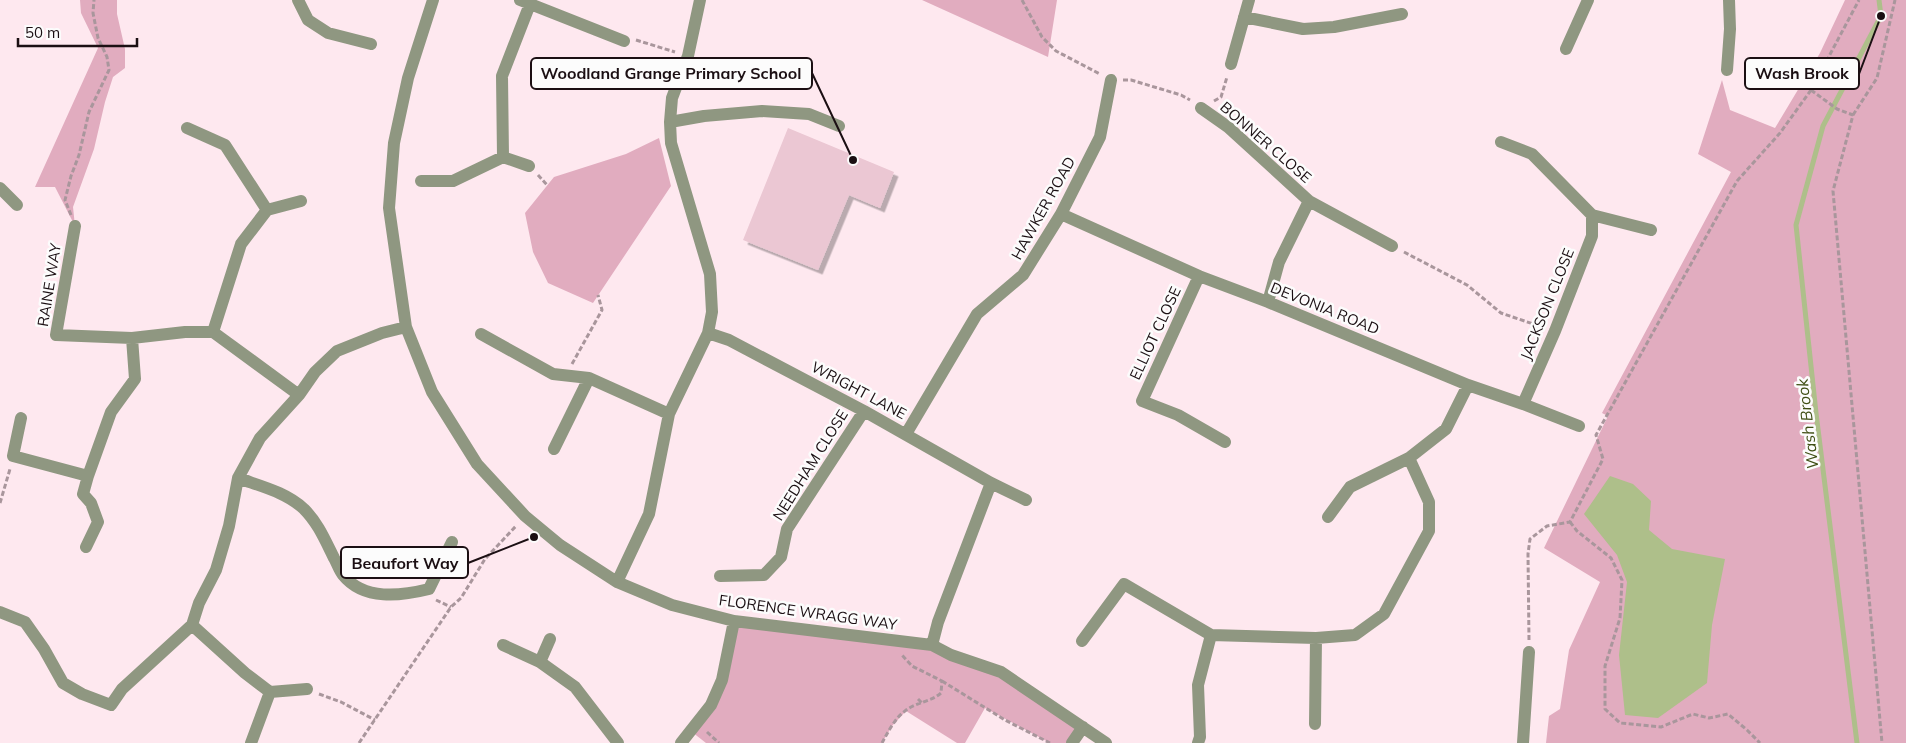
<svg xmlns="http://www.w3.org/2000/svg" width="1906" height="743" font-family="Mulish,sans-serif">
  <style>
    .green { fill: #e1acbf }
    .water { fill: #aebf8a }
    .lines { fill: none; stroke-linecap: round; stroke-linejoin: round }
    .stream { stroke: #aebf8a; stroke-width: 5 }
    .building { fill: #ebc7d3; filter: url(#shadow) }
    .path { stroke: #a9969c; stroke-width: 3; stroke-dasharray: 5 2.5; stroke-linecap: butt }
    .minor { stroke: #8f9781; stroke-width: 12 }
    .labels { text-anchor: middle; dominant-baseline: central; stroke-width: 5; stroke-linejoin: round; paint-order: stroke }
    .street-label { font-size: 15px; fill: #1b0f13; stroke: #fcfcfc }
    .water-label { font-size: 16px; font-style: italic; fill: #404f15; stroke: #fcfcfc }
    .leader { fill: none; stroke: #1b0f13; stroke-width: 2 }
    .callout-dot { fill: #1b0f13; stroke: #fcfcfc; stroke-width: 2 }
    .callout { fill: #fcfcfc; stroke: #1b0f13; stroke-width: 2 }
    .callout-label { font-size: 16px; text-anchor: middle; font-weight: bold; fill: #1b0f13 }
  </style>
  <defs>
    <filter id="shadow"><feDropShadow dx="4.5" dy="4.5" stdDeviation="0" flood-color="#0004"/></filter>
  </defs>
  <rect width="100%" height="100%" fill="#fee8ef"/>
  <path class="green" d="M80 0H117V14L125 49V68L113 77 105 102 94 149 73 207 75 226 55 187H35L98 48 81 13Z
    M922 0H1057L1048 57Z
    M1845 0H1906V743H1546L1549 716 1560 709 1569 650 1600 582 1544 548 1608 416 1602 413 1731 172 1698 154 1722 80 1730 110 1775 128 1820 53Z
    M659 138 671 186 593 303 548 283 533 252 525 213 554 177 626 154Z
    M734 621 917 646 1001 672 1083 727 1072 743H1050L985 708 965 743H957L906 711 892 726 882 743H706L692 732 722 680Z"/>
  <path class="water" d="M1610 476 1633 484 1651 501 1649 530 1672 549 1725 559 1712 625 1707 683 1658 718 1625 715 1619 655 1627 582 1617 555 1584 514Z"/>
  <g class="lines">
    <path class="stream" d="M1857 743 1816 413 1796 225 1823 126 1881 16 1879 0"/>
  </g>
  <path class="building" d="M788 128 894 172 880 208 849 195 818 270 743 240Z"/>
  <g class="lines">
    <path class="path" d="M1022 0 1042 37 1056 51 1100 74
      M636 40 675 52
      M1123 80H1131L1181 95 1190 100
      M1811 90 1837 109 1853 115 1833 191 1882 743
      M1214 101 1221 97 1227 77
      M1853 115 1877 78 1895 0
      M538 175 547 185
      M71 215 65 200 71 176 79 155 89 112 109 70 107 57 98 38 93 13 94 0
      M1404 252 1467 285 1501 313 1542 327
      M572 364 602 310 598 295
      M0 503 10 469
      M1570 522 1577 531 1611 558 1622 580 1620 618 1605 666V709L1620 723 1661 727 1693 714 1709 718 1728 714 1747 730 1760 743
      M436 600 451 607
      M1529 640 1528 554 1530 539 1547 526 1570 522 1603 459 1596 435 1737 181 1780 133 1811 90 1859 0
      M942 681 1005 720 1050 743
      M319 694 341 702 375 720
      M918 699 922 703
      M707 732 719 743
      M359 743 451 607 461 598 485 559 516 526
      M882 743C888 732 895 718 905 711 916 702 931 702 941 693L942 681 912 666 902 655"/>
    <path class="minor" d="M298 0 308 20 328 33 371 44
      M433 0 408 78 394 143 389 208 406 327 432 392 477 464 525 516 560 545 617 582 672 605 734 621 932 645 951 655 1001 672 1106 743
      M520 0 624 41
      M1244 17 1303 29 1334 27 1402 14
      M1566 49 1588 0
      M1231 64 1249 0
      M1727 70 1730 29 1729 0
      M1201 108 1228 127 1309 201 1392 246
      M670 122 704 116 762 111 809 114 839 126
      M187 128 225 145 267 210 301 201
      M1501 142 1532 154 1592 215V236L1555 331 1523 404
      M503 157 502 76 530 4
      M421 181H453L503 157 529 166
      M0 188 17 205
      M1061 214 1199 276 1268 302 1468 385 1523 404 1579 426
      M1592 215 1651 230
      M75 226 56 335 132 338
      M1199 276 1142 401 1178 415 1225 442
      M1268 302 1279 262 1309 201
      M213 332 241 244 267 210
      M708 333 729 340 864 411 991 483 1026 500
      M481 334 553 374 589 378 669 414
      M21 418 13 456 88 476 111 412 135 379 132 338 185 332H213L299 395
      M906 434 977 314 1023 275 1061 214 1100 137 1111 80
      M554 449 589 378
      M238 478C260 486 286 492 304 509 318 523 325 540 334 558 337 563 339 570 343 575 364 601 401 596 429 589L452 542
      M1328 517 1350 487 1409 458 1446 429 1468 385
      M86 547 98 522 91 503 83 494 88 476
      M720 576 764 575 781 557 787 529 864 411
      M617 582 649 514 669 414 708 333 712 312 710 274 671 143 670 122 672 98 688 56 700 0
      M0 612 25 622 44 649 63 683 82 694 111 705 122 689 192 625 199 603 216 570 229 526 238 478 260 438 299 395 315 372 337 351 382 333 406 327
      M192 625 245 673 270 692 307 689
      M1082 641 1124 584 1211 635 1316 638 1355 635 1384 614 1429 531V502L1409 458
      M503 645 540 662 575 687 618 743
      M932 645 938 622 991 483
      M540 662 550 639
      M1315 724 1316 638
      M251 743 270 692
      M681 743 711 705 722 680 734 621
      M1072 743 1083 727
      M1198 743 1200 737 1198 685 1211 635
      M1523 743 1529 652"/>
  </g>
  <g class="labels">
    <g class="street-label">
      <text transform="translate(1266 142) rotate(41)">BONNER CLOSE</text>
      <text transform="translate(1043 208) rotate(-61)">HAWKER ROAD</text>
      <text transform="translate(49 285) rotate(-81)">RAINE WAY</text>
      <text transform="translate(1547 304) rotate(-68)">JACKSON CLOSE</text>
      <text transform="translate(1325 308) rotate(22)">DEVONIA ROAD</text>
      <text transform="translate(1155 333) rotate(-65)">ELLIOT CLOSE</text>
      <text transform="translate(859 390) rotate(28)">WRIGHT LANE</text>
      <text transform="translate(810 465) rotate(-58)">NEEDHAM CLOSE</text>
      <text transform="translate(808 612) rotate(8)">FLORENCE WRAGG WAY</text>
    </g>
    <g class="water-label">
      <text transform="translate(1807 424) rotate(-97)">Wash Brook</text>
    </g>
  </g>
  <path class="leader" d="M853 160L812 73M1881 16L1859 74M534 537L468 563"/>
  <g class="callout-dot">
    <circle cx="853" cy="160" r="5"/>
    <circle cx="1881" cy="16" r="5"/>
    <circle cx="534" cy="537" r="5"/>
  </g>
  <g class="callout">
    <rect x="531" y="58" width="281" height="31" rx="5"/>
    <rect x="1745" y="58" width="114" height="31" rx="5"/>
    <rect x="341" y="547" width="127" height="31" rx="5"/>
  </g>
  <g class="callout-label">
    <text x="671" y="79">Woodland Grange Primary School</text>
    <text x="1802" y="79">Wash Brook</text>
    <text x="405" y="569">Beaufort Way</text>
  </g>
  <path d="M18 38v8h119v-8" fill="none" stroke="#1b0f13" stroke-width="2.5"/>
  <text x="25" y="38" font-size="15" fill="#1b0f13" stroke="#fcfcfc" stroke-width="4" paint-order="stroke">50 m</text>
</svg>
